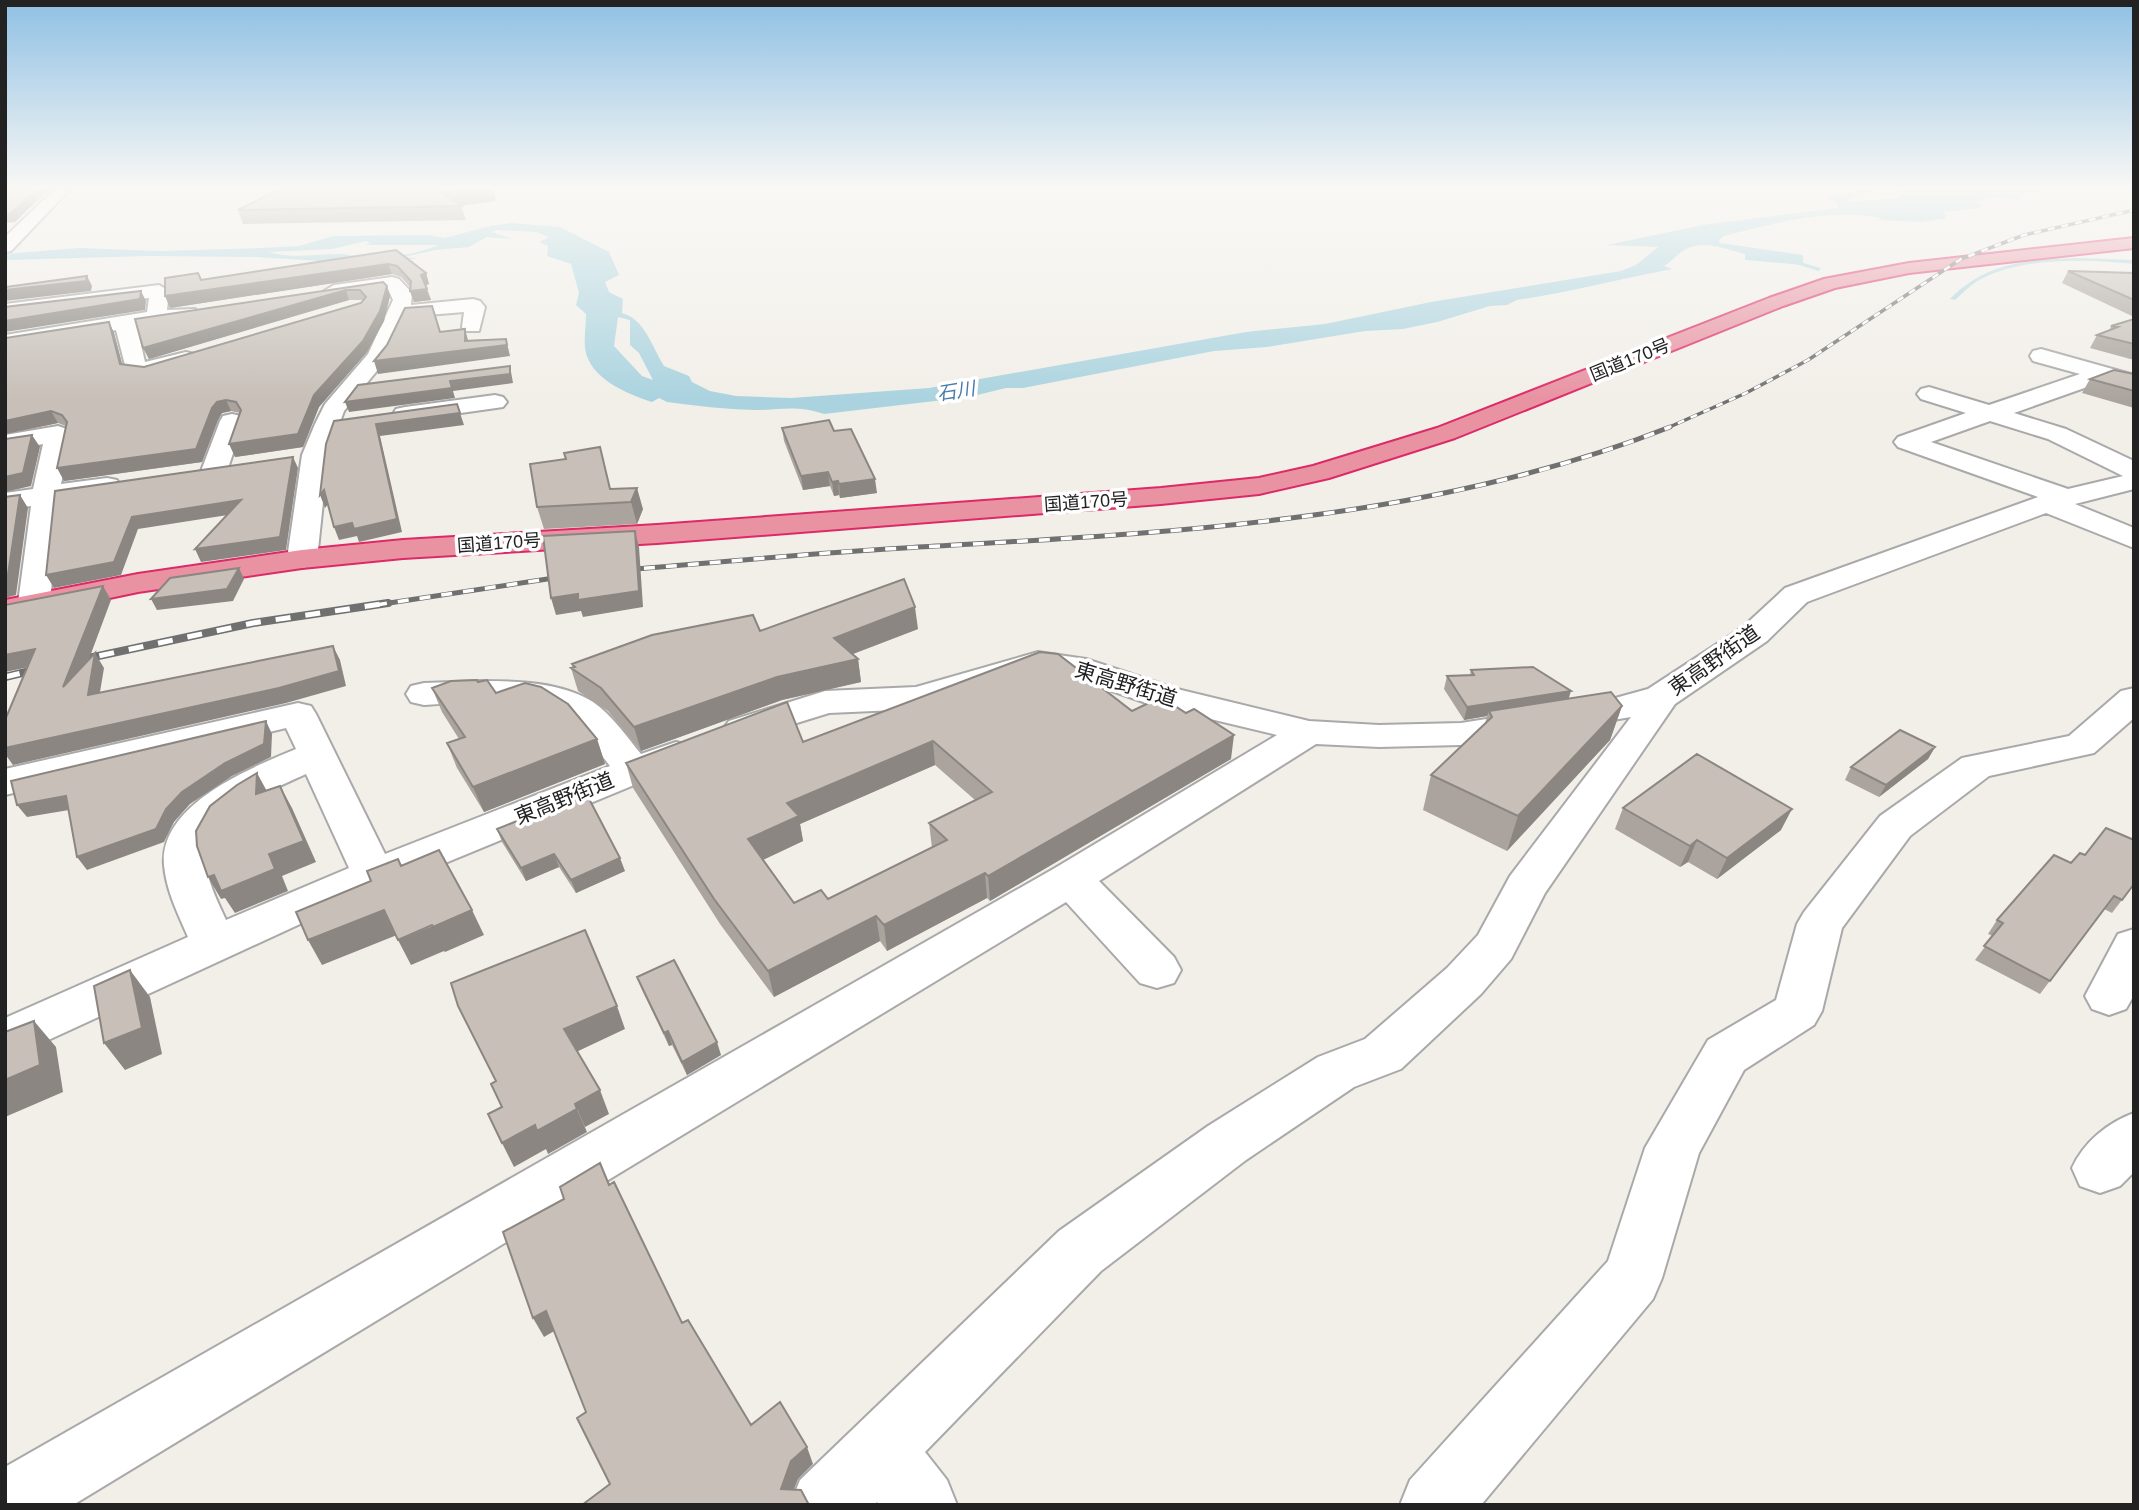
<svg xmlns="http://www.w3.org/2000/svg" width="2139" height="1510" font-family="Arial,'Noto Sans JP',sans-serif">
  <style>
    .water { fill: #aad3df; fill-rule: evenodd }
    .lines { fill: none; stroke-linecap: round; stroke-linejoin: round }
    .stream { fill: #aad3df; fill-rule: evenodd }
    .minor-casing { stroke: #a9a9a9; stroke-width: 4 }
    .highway-casing { stroke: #dc2a67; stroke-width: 4 }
    .minor { fill: #fff; fill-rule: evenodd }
    .highway { fill: #e892a2; fill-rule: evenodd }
    .rail-far2-casing { stroke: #707070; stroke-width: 3.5 }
    .rail-far1-casing { stroke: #707070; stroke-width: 5 }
    .rail-casing { stroke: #707070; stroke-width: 8 }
    .rail-far2 { stroke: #fff; stroke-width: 2.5; stroke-dasharray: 7; stroke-linecap: butt }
    .rail-far1 { stroke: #fff; stroke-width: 3.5; stroke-dasharray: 11; stroke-linecap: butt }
    .rail { stroke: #fff; stroke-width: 5; stroke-dasharray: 15; stroke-linecap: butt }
    .wall { fill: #aba49e; fill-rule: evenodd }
    .shaded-wall { fill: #8b8681 }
    .building { fill: #c7bfb8; stroke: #8b8681; stroke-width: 2; fill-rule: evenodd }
    .labels { text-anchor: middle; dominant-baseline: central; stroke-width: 7; stroke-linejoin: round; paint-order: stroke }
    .far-street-label { font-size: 18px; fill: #222; stroke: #fff }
    .far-water-label { font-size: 19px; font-style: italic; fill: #4a7aab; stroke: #fff }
    .street-label { font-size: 21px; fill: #222; stroke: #fff }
  </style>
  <rect width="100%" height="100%" fill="#f2efe9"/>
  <path class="water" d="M1865 189H1883L1850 198 1848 202 1897 198 1900 194H1891L1906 189H2058L2024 194 2018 200 1994 197 1975 202 1981 204 1980 208 1943 212 1947 215 1944 219 1921 222 1879 220 1882 218C1830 208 1774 223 1724 236L1719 240 1720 243 1803 255V265L1745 260V254C1726 249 1701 238 1681 252 1675 257 1671 262 1664 266L1672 269C1620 279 1570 292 1517 300L1507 305 1490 306 1437 322 1403 329 1365 331 1267 347 1214 351 1023 388H1006L969 397 824 414C795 405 783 410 754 410 725 409 696 406 667 402L659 398 652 402C628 394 589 379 585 348 584 337 586 325 586 314L576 305 579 293 571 264 547 256 548 246 539 242 549 237 536 232 497 230 492 232 512 239 486 237 469 247 435 250 404 257 419 259 320 261 256 257 148 256 5 260V254L79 248 161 251 261 248 299 246 333 236 428 235 445 238 490 226 512 223 560 227 609 252 619 275 605 282 609 292 623 299 622 313C645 319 652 347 664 366L689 376 692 382 710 391 736 396 791 398 929 388 1246 332 1325 324 1431 302 1621 271 1636 265 1658 247 1607 245 1703 225 1838 208 1837 203 1827 198 1830 195ZM366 241 370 243 366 245H439C415 255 383 260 357 257 351 256 347 254 341 254 318 254 290 259 269 252L332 249ZM618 317 630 320V345L639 353 653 380 642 376 614 346Z"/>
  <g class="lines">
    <path class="stream" d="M1788 258 1820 268 1821 269 1818 271 1786 261Z
      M2077 258 2134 260V264C2088 259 2022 257 1981 279 1971 284 1963 293 1955 300L1950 299C1986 262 2028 260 2077 258Z"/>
    <defs>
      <path id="minor" d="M55 189H70L11 251 5 252V237Z
        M392 277 399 279 412 293 411 305 473 299 480 301 485 307 479 331H465L462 327 464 312 405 317 389 356 344 411 328 455 317 559 313 565 302 568 291 565 287 559 302 455 315 424 325 404 368 354 393 300 388 289 334 297 324 291 334 285Z
        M159 285 169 291 167 310 195 309 198 313 195 317 188 319 137 327 145 362 186 352 194 354 197 359 194 364 150 376 127 373 116 330 5 347V335L147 312 149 298 5 316V304Z
        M2041 349 2134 375V389L2104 381 2014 413 2066 429 2134 461V489L2075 504 2134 528V548L2046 513 1807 602 1767 641 1675 704 1545 893 1511 959 1481 994 1401 1069 1354 1087 1246 1160 1101 1271 925 1452 947 1480 957 1505H879L877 1502 874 1505H790L800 1480 1059 1231 1208 1126 1318 1057 1365 1039 1447 968 1478 935 1510 876 1631 717 1461 745 1379 747 1316 744 1099 881 1174 957 1181 970 1174 983 1157 988 1140 983 1066 902 73 1505H5V1467L1055 868 1277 735 1152 705 1069 676 1040 673 918 709 829 713 742 740 729 737 723 729 729 721 825 691 916 687 1038 652 1086 659 1177 689 1309 721 1379 725 1461 723 1608 700 1648 689 1743 627 1785 588 2038 497 1898 447 1894 442 1898 437 1966 413 1921 399 1917 394 1921 389 1929 387 1989 405 2080 374 2033 361 2030 356 2033 351ZM1990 421 2048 439 2123 476 2068 489 1931 442Z
        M495 395 503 397 507 402 503 407 405 421 396 419 393 414 396 409 405 407Z
        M232 414 241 416 244 421 227 471 223 477 214 479 205 477 201 471 220 421 223 416Z
        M58 426 67 429 71 434 61 484 107 478 117 480 121 486 117 492 59 501 50 603 45 610 34 613 23 610 18 603 31 506 5 509V493L33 489 43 444 5 451V435Z
        M482 681C518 681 561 682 593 702 612 715 627 737 641 754L676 742 690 746 695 754 690 762 324 913 5 1060V1018L188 937C178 914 166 890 164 865 159 804 251 768 296 749L286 728 5 795V769L298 703 311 706 316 714 385 854 610 766C597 750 585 729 567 718 529 692 468 703 424 705L411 702 406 694 411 686 424 683ZM306 774 349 868 226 920C217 900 203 874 207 852 213 814 275 788 306 774Z
        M2134 688V718L2094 753 1989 776 1910 836 1842 928 1822 1011 1814 1025 1744 1070 1699 1153 1662 1278 1653 1299 1481 1505H1400L1410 1480 1608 1261 1645 1148 1708 1040 1776 1000 1797 924 1804 912 1880 816 1962 758 2069 736 2121 691Z
        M2134 929V995L2126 1009 2109 1015 2092 1009 2085 996 2118 934Z
        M2134 1113V1172L2120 1186 2100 1193 2080 1186 2072 1168C2084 1142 2107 1123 2134 1113Z"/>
      <path id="highway" d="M2134 238V248L1909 273 1835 288 1783 306 1455 438 1329 478 1259 494 1161 504 657 543 403 558 302 568 138 592 5 620V600L138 574 302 550 403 540 657 525 1161 488 1259 478 1313 466 1437 428 1769 298 1824 279 1909 263Z"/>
    </defs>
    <use href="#minor" class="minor-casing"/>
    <use href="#highway" class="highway-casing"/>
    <use href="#minor" class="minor"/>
    <use href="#highway" class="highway"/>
    <defs>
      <path id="rail-far2" d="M1665 429 1746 393 1808 360 1961 259 2024 235 2134 210"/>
      <path id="rail-far1" d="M622 570C716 563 810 553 904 548 1161 533 1428 523 1670 427
        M376 605 567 576"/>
      <path id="rail" d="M70 662 253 623 388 603
        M5 677 43 668"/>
    </defs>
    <use href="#rail-far2" class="rail-far2-casing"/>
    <use href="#rail-far1" class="rail-far1-casing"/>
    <use href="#rail" class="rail-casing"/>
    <use href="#rail-far2" class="rail-far2"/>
    <use href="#rail-far1" class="rail-far1"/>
    <use href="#rail" class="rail"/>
  </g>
  <path class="wall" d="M496 201 461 205 466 220 243 224 238 210Z
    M396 250 426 273 429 284 425 285 431 300 414 302 410 291V287L401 277 392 274 170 308 198 273 202 280Z
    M2068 271 2134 273V317L2062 283Z
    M383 282 387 286 390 296 384 321 367 352 319 407 303 447 235 457 240 413 231 411 222 413 218 420 202 462 64 481 66 426 58 423 5 434V338L109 322 114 333 122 364 144 367 361 303 363 300H349L149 359 135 319Z
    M2134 319V360L2090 348 2097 335 2109 331 2111 326Z
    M2134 374V408L2082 393 2090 379Z
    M782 428 834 431 877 493 840 498 839 495 834 496 830 486 803 490 784 441Z
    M610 489 643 509 637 524 544 529 537 507Z
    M918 629 853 654 858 659 861 682 782 700 641 751 608 711 578 691 571 668 573 667 572 664 760 631Z
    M1471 670 1569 698 1622 706 1610 740 1507 851 1423 810 1431 775 1485 724 1487 716 1464 720 1444 689 1447 676 1470 675Z
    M478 682 496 693 597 739 605 764 484 812 457 768 447 743 459 739 442 712 432 688Z
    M1132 711 1231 759 990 901 987 898 887 951 880 941 774 997 720 924 633 788 626 763 803 742ZM935 765 975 800 929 823 932 848 828 899 794 903 763 860 803 841 800 824Z
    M1935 747 1928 759 1879 797 1845 780 1851 767Z
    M1623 808 1781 830 1717 879 1688 862 1680 867 1615 829Z
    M497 829 625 871 576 893 559 867 526 881 502 842Z
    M2071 863 2134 884 2112 913 2104 909 2040 994 1975 960 1993 936 1988 934 1997 920Z
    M637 977 721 1055 687 1075 672 1045 669 1046 642 990Z"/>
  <path class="shaded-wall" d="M37 189H51L43 195 15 222 5 223V214Z
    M478 189H493L496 201 457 206 442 193Z
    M388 264 392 274 170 308 165 296 198 273 203 284Z
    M426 273 429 284 424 286 421 275Z
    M87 276 92 286 91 291 5 301V290Z
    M387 286 390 296 384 321 367 352 319 407 303 447 235 457 229 444 314 395Z
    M427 289 431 300 414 302 410 291Z
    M346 290 349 300 149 359 143 348Z
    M141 291 146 301 145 310 5 332V321Z
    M109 322 114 333 125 375 120 364Z
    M465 329 468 340 506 339 510 356 378 374 374 361 465 341Z
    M510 366 513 383 453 391 455 398 349 412 345 402 450 381Z
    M226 400 231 411 222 413 218 420 202 462 64 481 57 468 212 408 217 402Z
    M51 411 58 423 5 434V421Z
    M460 413 464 425 380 436 402 532 359 542 357 536 339 540 334 527 352 523 376 424Z
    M32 435 40 447 31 486 5 492V477Z
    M293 457 298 468 286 550 201 562 195 549Z
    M828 472 830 486 803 490 801 476Z
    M875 479 877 493 840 498 839 484Z
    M838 481 839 495 834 496 832 482Z
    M637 488 643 509 637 524 631 502Z
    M324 490 329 503 325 508 320 495Z
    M20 495 28 508 16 595 5 598V581Z
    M241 500 247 512 138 529 121 575 54 588 46 575 132 517Z
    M635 531 639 547 643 607 583 617 581 611 556 615 551 598Z
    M239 568 244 579 233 601 157 610 151 599Z
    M103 586 111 600 73 702 63 687Z
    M915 607 918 629 837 660 834 638Z
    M333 646 340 660 346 686 286 703 13 765 5 754V748Z
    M35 649 44 664 5 672V655Z
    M95 653 104 668 97 710 88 695Z
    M858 659 861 682 782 700 641 751 634 727 777 677Z
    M1571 691 1567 704 1489 711 1487 716 1464 720 1467 707Z
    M1622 706 1610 740 1507 851 1518 816Z
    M266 721 272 734 271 757 232 776 190 804 174 822 164 842 87 870 77 857 182 792Z
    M1234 735 1231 759 990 901 988 876Z
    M597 739 605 764 484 812 473 787Z
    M933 741 935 765 800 824 803 841 754 864 748 839 787 803Z
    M1935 747 1928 759 1879 797 1886 785Z
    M257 773 269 795 256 794Z
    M280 786 292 808 316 862 282 876 288 891 235 913 225 898 221 899 208 877 269 854Z
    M66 796 75 809 27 817 17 805Z
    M1792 809 1781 830 1717 879 1727 858Z
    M1697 840 1688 862 1680 867 1690 846Z
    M554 854 559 867 526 881 521 868Z
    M620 858 625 871 576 893 571 880Z
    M985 873 987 898 887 951 884 925Z
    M384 910 397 935 322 965 308 940Z
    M472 910 484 935 445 952 444 951 411 965 398 940Z
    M876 916 880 941 774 997 768 971Z
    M130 970 150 997 162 1054 125 1070 104 1043Z
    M617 1006 625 1029 574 1053 564 1029Z
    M34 1021 56 1047 63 1092 5 1117V1080Z
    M668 1031 672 1045 669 1046 664 1033Z
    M717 1042 721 1055 687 1075 682 1062Z
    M600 1090 609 1114 585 1127 575 1104Z
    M577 1109 587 1132 548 1154 546 1149 514 1167 502 1143 535 1125Z
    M546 1311 556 1330 544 1337 533 1318Z
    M807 1447 813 1464 798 1479 788 1505 781 1489 791 1461Z"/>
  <path class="building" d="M5 189H37L10 214H5Z
    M280 189H478L442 193 462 206 238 210Z
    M396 250 426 273 421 275 427 289 410 291 411 281 397 266 388 264 165 296V278L198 273 201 280Z
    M2068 271 2134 273V300Z
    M87 276 86 281 5 290V287Z
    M383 282 387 286 380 311 363 341 314 395 298 434 229 444 241 410 236 402 226 400 217 402 212 408 196 449 57 468 67 422 62 415 51 411 5 421V338L109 322 120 364 144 367 361 303 366 297 360 290H346L143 348 135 319Z
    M141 291 140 299 5 321V307Z
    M432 306 440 332 465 329V341L506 339 507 345 374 361 387 345 405 308Z
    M2134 319V344L2097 335 2118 327 2111 326Z
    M510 366V374L450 381 452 388 345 402 358 385Z
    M2114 370 2134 374V391L2090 379Z
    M457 404 460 413 376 424 397 519 354 529 352 523 334 527 324 490 320 495 326 444 334 421Z
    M829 420 834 431 851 429 875 479 839 484 838 481 832 482 828 472 801 476 782 428Z
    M32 435 23 473 5 477V439Z
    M600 447 610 489 637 488 631 502 537 507 530 464 566 459 564 453Z
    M293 457 280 537 195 549 241 500 132 517 114 562 46 575 55 491Z
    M20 495 7 581H5V497Z
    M635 531 639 591 578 600V594L551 598 543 536Z
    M239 568 227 589 151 599 170 578Z
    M904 579 915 607 834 638 858 659 777 677 634 727 601 688 571 668 575 667 572 664 652 635 753 615 760 631Z
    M103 586 63 687 95 653 88 695 333 646 339 671 279 688 5 748V720L35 649 5 655V605Z
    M1040 652 1058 654 1132 711 1161 697 1186 713 1194 709 1234 735 988 876 985 873 884 925 876 916 768 971 714 899 626 763 787 702 803 742ZM933 741 992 792 929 823 947 840 828 899 821 890 794 903 748 839 799 816 787 803Z
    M1533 667 1571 691 1467 707 1447 676 1474 675 1471 670Z
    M477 680 478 682 487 680 496 693 525 683 541 687 568 704 597 739 473 787 447 743 465 737 432 688 451 681Z
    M1611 692 1622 706 1518 816 1431 775 1492 717 1489 711Z
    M266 721 264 744 225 763 182 792 166 809 156 829 77 857 66 796 17 805 11 781Z
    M1900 730 1935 747 1886 785 1851 767Z
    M1697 754 1792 809 1727 858 1697 840 1690 846 1623 808Z
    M257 773 256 794 280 786 304 841 269 854 275 869 221 891 214 875 208 877 197 846 196 831 210 806 237 785Z
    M586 793 620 858 571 880 554 854 521 868 497 829Z
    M2106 828 2134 840V884L2122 900 2114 896 2050 981 1984 946 2003 923 1997 920 2054 855 2071 863 2080 853 2085 855Z
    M439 850 472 910 433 927 432 925 398 940 384 910 308 940 296 912 371 881 367 871 398 859 401 866Z
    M585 930 617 1006 564 1029 600 1090 575 1104 577 1109 537 1131 535 1125 502 1143 488 1114 502 1107 491 1084 496 1081 458 1006 451 983Z
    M674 960 717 1042 682 1062 668 1031 664 1033 637 977Z
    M130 970 142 1028 104 1043 94 986Z
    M34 1021 40 1065 5 1080V1032Z
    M600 1163 609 1185 614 1182 682 1323 688 1320 751 1425 780 1402 807 1447 791 1461 781 1489 801 1490 809 1505H582L610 1484 577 1418 586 1412 546 1311 533 1318 503 1232 564 1199 560 1187Z"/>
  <linearGradient id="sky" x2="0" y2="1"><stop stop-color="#8fc0e4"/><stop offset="0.47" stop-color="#f9f8f5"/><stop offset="1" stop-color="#f9f8f5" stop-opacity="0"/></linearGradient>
  <rect width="2139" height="400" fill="url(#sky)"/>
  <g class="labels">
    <g class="far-street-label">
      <text transform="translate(1630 360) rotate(-22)">国道170号</text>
      <text transform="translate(1086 502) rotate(-4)">国道170号</text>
      <text transform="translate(499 543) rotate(-4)">国道170号</text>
    </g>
    <g class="far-water-label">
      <text transform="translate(956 391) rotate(-9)">石川</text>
    </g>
    <g class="street-label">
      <text transform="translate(1714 660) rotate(-35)">東高野街道</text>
      <text transform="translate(1126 684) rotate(17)">東高野街道</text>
      <text transform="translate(564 798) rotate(-22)">東高野街道</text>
    </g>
  </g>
  <rect width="2139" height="1510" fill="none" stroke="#222222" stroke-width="14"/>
</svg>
